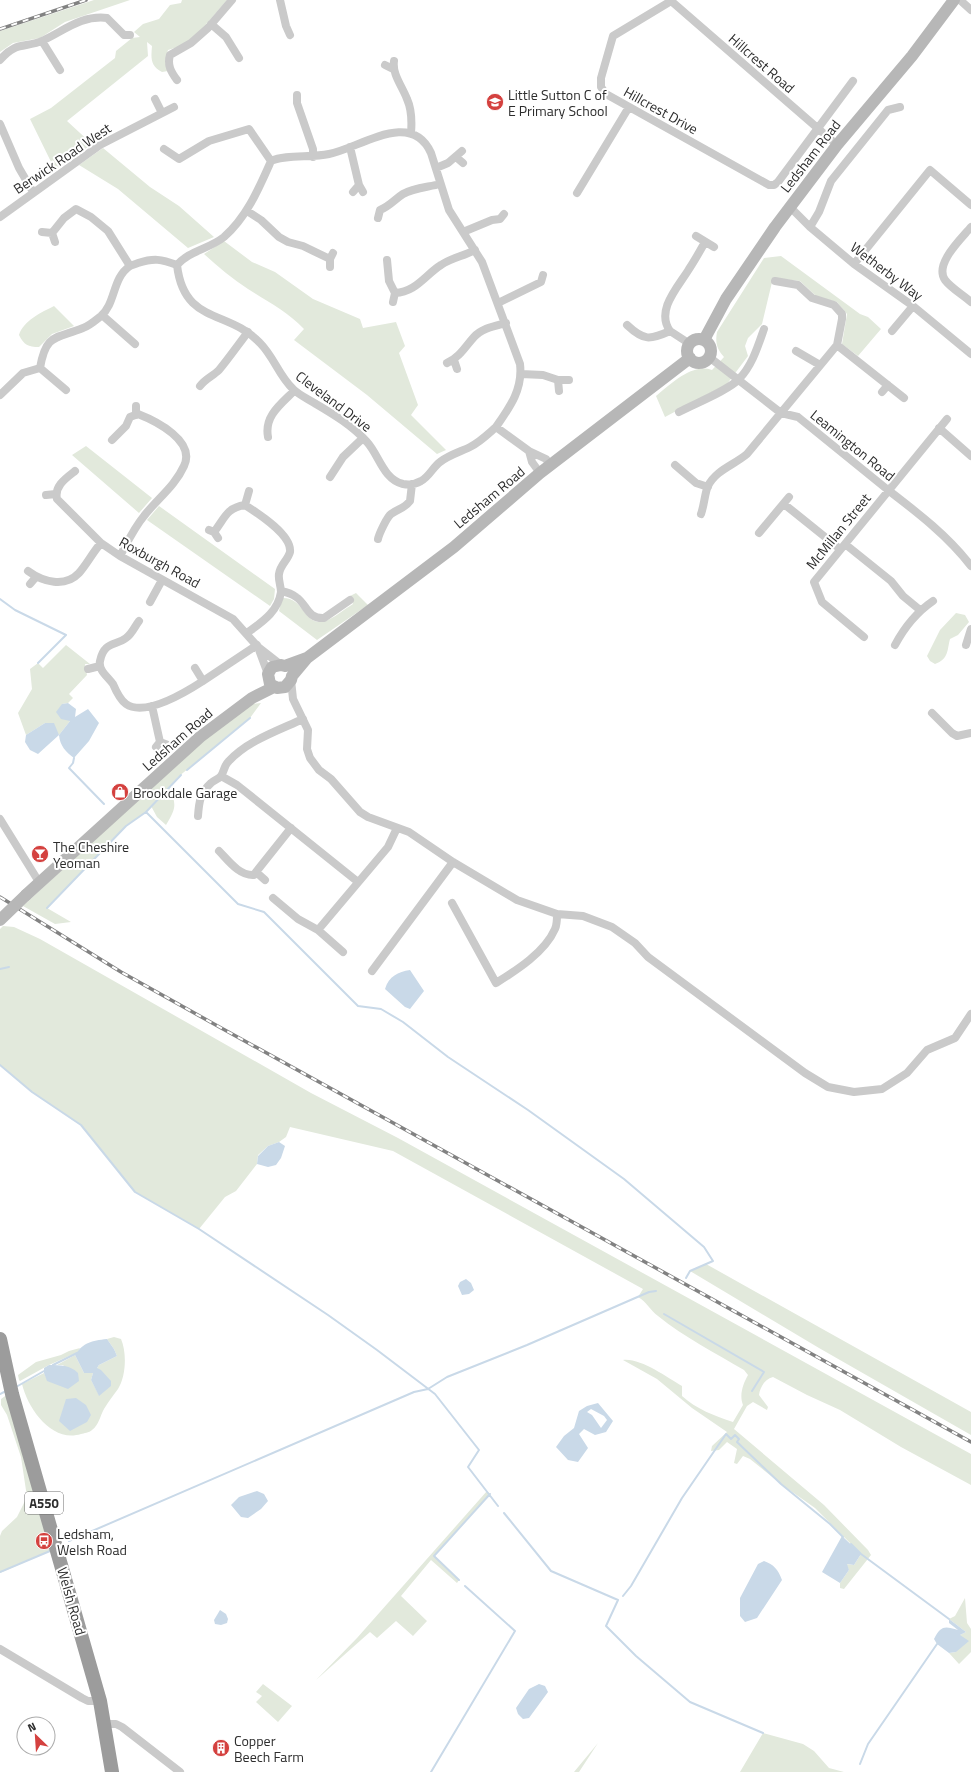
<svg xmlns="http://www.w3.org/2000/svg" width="971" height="1772" font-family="'Titillium Web',sans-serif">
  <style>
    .green { fill: #e2e9dc }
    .water { fill: #c9d9e8; fill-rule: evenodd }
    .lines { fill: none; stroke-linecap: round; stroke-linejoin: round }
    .stream { stroke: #c9d9e8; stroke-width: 2 }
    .minor { stroke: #cacaca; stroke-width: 8 }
    .secondary { stroke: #b7b7b7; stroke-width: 12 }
    .trunk { stroke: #9c9c9c; stroke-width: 14 }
    .rail-casing { stroke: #828282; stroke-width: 3.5 }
    .rail { stroke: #fff; stroke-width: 2; stroke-dasharray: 6; stroke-linecap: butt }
    .secondary-bridge { stroke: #b7b7b7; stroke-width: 12 }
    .labels { text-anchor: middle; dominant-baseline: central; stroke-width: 4; stroke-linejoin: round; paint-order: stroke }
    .shield { fill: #fff; stroke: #6c6c6c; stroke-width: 1 }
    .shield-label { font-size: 13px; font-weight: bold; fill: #2d2d2d }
    .street-label { font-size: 14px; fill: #2d2d2d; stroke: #fff }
    .poi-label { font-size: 14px; fill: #2d2d2d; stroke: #fff; text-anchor: start }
  </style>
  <rect width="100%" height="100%" fill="#fff"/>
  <path class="green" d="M94 0H130L65 22 40 38 13 43 0 52V31Z
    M182 0H227L203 28 184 45 168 50 165 61 168 71 162 72C150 66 151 58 152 46L147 42 148 56 67 121 92 144 55 170 30 119 51 108 115 58 116 51 132 38 140 37 134 32 143 24 159 19 170 5 181 3Z
    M103 148 150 187 179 206 214 237 188 248 118 189 79 165Z
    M224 241 252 262 275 272 313 299 360 319 363 328 396 322 405 346 399 353 418 405 411 415 446 450 437 454 367 395 294 340 304 329C288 312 268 302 248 289 233 279 218 267 204 254Z
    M781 256 860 314 868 317 881 329 858 356 842 344 847 314 837 302 817 297 800 281 773 278 762 324 748 338 745 346 748 356 727 384 665 417 656 396C671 384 692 363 712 370L724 357C717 349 715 343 717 332L764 258Z
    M54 306 74 326 52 334 39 347C28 347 24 345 19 335 23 321 42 312 54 306Z
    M86 446 152 498 139 513 72 455Z
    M159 506 275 589 274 599 270 606 147 520Z
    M356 593 368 605 317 640 279 611 282 598C303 597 303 622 320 622 329 622 342 611 350 606L353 604 350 596Z
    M956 613 965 615 969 622 958 635 950 639C947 650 949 659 935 664L930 661 927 656 940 630Z
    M66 645 90 664H85L87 675 69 694 73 698 68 703 62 704 70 721 59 735 45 723 26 735 18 713 32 689 30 669 38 663 43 668Z
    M261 703 250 718 178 777 169 787C177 805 176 808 166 825L157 817 151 806 146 812 126 826 47 908 71 922 55 924 23 906 193 749 252 704Z
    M3 926 14 927 40 939 311 1093 398 1138 971 1454V1485L901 1447 840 1410 807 1395 773 1377C765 1379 760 1387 759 1395L768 1407 767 1410 753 1402 747 1406 734 1429 824 1505 868 1550 871 1555 844 1589 840 1588V1583L849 1570 846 1564 854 1565 861 1554 815 1508 781 1484 750 1459 743 1456 737 1464 734 1463 737 1449 727 1442 719 1450 711 1451 712 1446 727 1432 692 1408 657 1379 623 1360C641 1358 666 1377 682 1386V1396C696 1409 715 1416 733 1422L743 1405C739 1395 743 1384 748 1375L744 1370C715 1353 684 1337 658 1316 650 1310 647 1302 638 1297L643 1289 393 1151 290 1127 286 1137 279 1142 268 1146 258 1155 257 1164 236 1191 225 1197 199 1229 135 1192 81 1125 32 1092 0 1065V929Z
    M706 1264 971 1412V1435L819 1348 690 1271Z
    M114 1337 121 1339C127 1353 126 1376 118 1389 113 1396 108 1402 104 1409 100 1416 99 1425 92 1430 89 1433 84 1433 81 1434 52 1443 28 1409 22 1384L44 1373 48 1381 64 1365H57L75 1355 84 1373H93L91 1380 99 1395 97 1368 99 1365 117 1356 114 1349 107 1339Z
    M80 1348 78 1352 49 1365 20 1381 19 1380 18 1375 36 1362 61 1355 69 1351Z
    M8 1394 50 1551 0 1573V1536L2 1531 17 1517 27 1497 21 1457 7 1415 1 1405V1399Z
    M487 1491 490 1494 434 1556 459 1580 457 1583 431 1560 401 1596 427 1621 413 1636 396 1621 377 1638 370 1632 316 1680 357 1638Z
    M965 1598 967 1623 971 1629V1652L959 1664 949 1653 956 1652 960 1635 966 1632 949 1619 955 1616Z
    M263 1684 292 1706 278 1722 256 1702 262 1696 256 1692Z
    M763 1733 803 1744 814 1751 829 1768 844 1772H740Z
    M598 1743 579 1772H574Z"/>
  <path class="water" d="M68 703 76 709 75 717 88 709 99 723 89 741 74 758C66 752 60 746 59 735L38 754 30 750 25 742 26 735 45 723H54L59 735 70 721 61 719 56 712 62 704Z
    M410 970 424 991 410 1009 405 1007 385 989C389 976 398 972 410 970Z
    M279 1142 285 1146 281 1158 276 1165 268 1167 257 1164 258 1156 268 1146Z
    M466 1279 471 1283 474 1290 469 1294 462 1295 458 1286 460 1282Z
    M107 1339 114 1349 117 1356 99 1365 97 1368 101 1370 111 1381V1386L99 1396 91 1380 93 1373H84L75 1355C84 1342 91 1341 107 1339Z
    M49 1365C61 1365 70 1365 78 1373L79 1381 68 1389 47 1381 44 1373V1368Z
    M76 1398 86 1405 91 1415 87 1422 70 1431 59 1421 66 1399Z
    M598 1403 613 1421 606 1432 595 1435 584 1429 579 1434 588 1448 578 1462 568 1460 556 1447 564 1436 574 1428 579 1411 587 1406ZM591 1409 604 1416 607 1420 601 1428 592 1415 587 1412Z
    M257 1491 264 1494 268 1501 261 1509 248 1518 241 1517 231 1505 239 1497Z
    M842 1536 861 1554 854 1565 847 1564 849 1570 840 1583 822 1572Z
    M764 1561C774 1565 778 1569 782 1580L757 1618 745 1622 740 1616V1598L758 1564Z
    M220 1610 226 1614 228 1619 227 1623 221 1625 215 1624 214 1620Z
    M949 1619 966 1632 960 1635 969 1641 956 1652 949 1653 937 1644 934 1639C941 1625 945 1626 958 1630L949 1623Z
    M539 1684 545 1686 548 1692 529 1718 523 1719 518 1714 516 1708 529 1689Z"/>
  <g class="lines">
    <path class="stream" d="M0 599 15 610 66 635 38 663
      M74 758 73 763 69 768 104 804
      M187 770 250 718
      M181 775 146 812 238 904 264 912 358 1006 381 1009 403 1022 448 1057 528 1110 624 1179 704 1247 713 1261 690 1271 686 1278
      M47 908 126 826 146 812
      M0 969 9 967
      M0 1065 32 1092 81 1125 135 1192 199 1229 328 1315 377 1350 435 1394 479 1450 468 1467 498 1506
      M664 1314 764 1372 752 1391
      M53 1365 77 1353
      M16 1387 44 1371
      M0 1394 6 1391
      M504 1513 551 1571 618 1600 606 1626 636 1656 690 1702 763 1733
      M69 1541 414 1392 428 1389 447 1377 527 1345 649 1292 656 1291
      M851 1544 861 1554 949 1619
      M0 1572 50 1551
      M459 1580 434 1556 490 1494
      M623 1596 631 1586 682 1498 726 1434 731 1439 735 1435 739 1439 737 1442 781 1484 830 1524 843 1537
      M860 1764 868 1744 937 1644
      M431 1772 515 1631 465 1586"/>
    <path class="minor" d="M280 0 286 26 290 35
      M670 0 837 145
      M960 0 971 10
      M671 1 613 36 601 78V87L606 94 769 185H774L778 182 853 81
      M211 24 226 37 239 58
      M42 41 60 70
      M0 60C17 40 25 49 44 40 65 30 82 15 107 18L124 35H130
      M394 61C392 74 402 86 407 99 412 110 412 121 411 133
      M385 65 393 69
      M177 80C171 72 167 65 170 55L191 43 208 28 232 0
      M297 95V103L313 149V157
      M155 99 162 113
      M0 124 19 168 33 192
      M350 147 359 185 363 192
      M164 149 179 159 209 141 249 129 271 161
      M456 157 463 163
      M436 168 448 163 462 151
      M353 192 359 185
      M577 193 629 107
      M790 207 810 227 854 264 913 306 971 354
      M247 211 261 220 279 237 288 242 303 246 330 259
      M0 217 100 145 174 107
      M378 218 380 210C390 206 395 199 403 194 413 188 429 187 440 184
      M810 227 819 212 831 181 888 110 900 107
      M971 227C961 239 934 264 945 280 951 288 963 295 971 302
      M42 232 52 233
      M463 232 492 220 500 219 504 214
      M696 236 714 247
      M55 242 52 233 64 218 76 209 91 217 108 231 130 266
      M387 260 389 281 395 293
      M854 264 930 170 971 205
      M330 267V259L333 253
      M395 293C416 292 425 275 441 265 451 258 464 256 475 250
      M393 302 395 293
      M498 303 541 282 543 275
      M102 315 135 344
      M627 325C644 341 650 340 670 331 655 310 679 286 689 269 695 260 700 251 705 242
      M670 331 690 344
      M892 331 913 306
      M837 345 904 398
      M796 351 820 365
      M709 357 781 413 798 417C828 441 858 466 888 490 918 513 948 536 971 566
      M454 360 457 369
      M447 363C460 357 465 347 474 337 482 328 495 326 506 323
      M40 368 66 390
      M521 374 543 375 558 380H569
      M558 380 559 391
      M200 386C205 379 213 376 219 370 229 358 238 345 248 332
      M882 392 888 385
      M0 395 23 373 40 368C46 333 56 339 83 328 89 326 96 320 101 316 116 303 112 278 130 266 132 265 136 264 138 263 154 258 161 259 177 265
      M679 412C694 404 729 390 739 379 752 366 758 346 764 329
      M136 415V406
      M496 427C488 434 480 442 470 447 460 452 449 455 440 462 433 467 429 477 421 481 416 484 409 485 403 484 383 479 379 455 367 442 353 426 333 414 316 404 308 399 299 395 293 389 279 376 274 357 260 343 228 309 184 325 177 265 189 251 209 249 224 237 247 217 259 188 271 161 286 154 311 158 329 154 360 148 411 109 431 153L449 210 482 262 520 364C523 389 510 407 496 427L529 451
      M939 428 971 456
      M268 437C264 416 281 404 294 391
      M112 440 126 426 130 417 138 414C156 421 196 441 184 466 175 486 157 499 144 516 134 528 127 543 120 556
      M675 465 696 483 708 487
      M75 471C66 478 54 486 57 499L101 543 120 556 233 619 258 647 281 665
      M540 473 532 462 529 451 546 459 550 465
      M330 477 343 457 363 438
      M46 495 56 494
      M784 504 840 549
      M701 514C704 506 705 492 708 486 716 470 734 465 747 454L837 345 842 319V314L834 305 812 298 798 285 775 281
      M209 530 214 532 218 538
      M214 532C225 518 226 508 245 505
      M759 533 789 497
      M378 539C379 534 387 517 391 514 398 509 405 508 410 501L412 484
      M845 544 891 581 903 596 920 610
      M28 571C43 582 65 588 79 573 87 564 93 552 101 543
      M30 584 36 577
      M281 591C286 592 291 593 296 597 307 604 307 619 324 618L350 600
      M150 602 162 580
      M139 621C135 626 132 634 126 638 116 646 104 641 100 661 98 670 108 677 113 684 116 691 120 700 126 704 145 717 186 692 203 681
      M247 633C262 622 278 612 281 592 281 586 278 580 279 574 280 565 288 560 290 552 292 535 259 514 245 505L249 491
      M864 637 822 602 814 582 947 419
      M895 645C904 628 917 612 933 601
      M966 645 971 629
      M258 647 268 674
      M195 668 203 681 257 645
      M88 669 100 666
      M291 680 293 699 308 730 307 749 310 758 319 770 331 779 360 812 368 817 409 832 453 862 517 900 557 914 583 916 612 927 635 943 648 957 805 1073 828 1087 854 1092 882 1089 907 1073 927 1050 955 1038 971 1014
      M152 706 160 742 156 747
      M932 713 952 733 957 736 971 733
      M160 742 168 745
      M221 776 237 785 358 882
      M198 816C199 802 200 793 211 783 214 780 219 779 221 776 224 772 224 766 228 762 247 741 277 731 303 719
      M0 819 39 882
      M219 851C228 860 239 876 254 875L256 872 265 880
      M256 872 291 828
      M273 898 298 919 318 930 343 952
      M452 903 496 983C517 970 545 952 555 929 557 925 557 919 557 914
      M318 930 388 847 397 828
      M372 971 453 862
      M0 1649 82 1698 88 1701H100
      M105 1724H116L122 1727 180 1772"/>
    <path class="secondary" d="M687 351a12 12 0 1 1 24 0a12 12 0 1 1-24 0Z
      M704 340 726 299 775 227 837 145 912 56 954 0
      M307 658 285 666 281 665 272 667 268 674 270 684 277 688 285 687 291 680 292 676 307 658 454 547 540 473 690 358
      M26 895 200 737 252 698 274 687"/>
    <path class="trunk" d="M0 1339 12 1394 100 1701 112 1772"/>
    <defs>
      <path id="rail" d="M0 29 86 0
        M0 897 121 972 214 1024 971 1442"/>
    </defs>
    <use href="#rail" class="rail-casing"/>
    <use href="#rail" class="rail"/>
    <path class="secondary-bridge" d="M0 920 26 895"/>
  </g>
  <defs>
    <symbol id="school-disc" viewBox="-11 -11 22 22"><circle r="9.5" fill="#d4413f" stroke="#fff"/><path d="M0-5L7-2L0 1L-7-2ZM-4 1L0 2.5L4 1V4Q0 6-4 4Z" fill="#fff"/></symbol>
    <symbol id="shop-disc" viewBox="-11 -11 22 22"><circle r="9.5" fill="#d4413f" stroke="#fff"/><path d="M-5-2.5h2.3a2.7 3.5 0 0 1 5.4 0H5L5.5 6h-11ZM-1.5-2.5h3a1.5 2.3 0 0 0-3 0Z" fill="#fff"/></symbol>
    <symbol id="bar-disc" viewBox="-11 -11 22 22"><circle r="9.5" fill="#d4413f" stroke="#fff"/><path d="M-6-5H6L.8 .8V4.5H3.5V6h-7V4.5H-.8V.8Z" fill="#fff"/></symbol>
    <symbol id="bus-disc" viewBox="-11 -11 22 22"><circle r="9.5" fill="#d4413f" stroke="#fff"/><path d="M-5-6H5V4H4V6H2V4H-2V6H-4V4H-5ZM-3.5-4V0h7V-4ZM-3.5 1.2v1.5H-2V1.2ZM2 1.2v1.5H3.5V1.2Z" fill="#fff"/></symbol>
    <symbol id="building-disc" viewBox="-11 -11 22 22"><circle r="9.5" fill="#d4413f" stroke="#fff"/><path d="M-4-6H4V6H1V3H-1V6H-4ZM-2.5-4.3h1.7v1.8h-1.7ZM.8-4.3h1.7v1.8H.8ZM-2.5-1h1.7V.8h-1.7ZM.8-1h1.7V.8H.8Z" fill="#fff"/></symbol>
  </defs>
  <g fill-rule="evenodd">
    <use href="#school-disc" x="485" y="92" width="20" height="20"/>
    <use href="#shop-disc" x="110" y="782" width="20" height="20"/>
    <use href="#bar-disc" x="30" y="844" width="20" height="20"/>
    <use href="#bus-disc" x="34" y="1531" width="20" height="20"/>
    <use href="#building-disc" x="211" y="1738" width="20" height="20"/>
  </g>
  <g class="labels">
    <rect class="shield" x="25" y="1492" width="38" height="22" rx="3"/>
    <g class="shield-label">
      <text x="44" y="1503">A550</text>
    </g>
    <g class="street-label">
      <text transform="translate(762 63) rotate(41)">Hillcrest Road</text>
      <text transform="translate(661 110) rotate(29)">Hillcrest Drive</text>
      <text transform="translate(810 156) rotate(-52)">Ledsham Road</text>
      <text transform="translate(62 158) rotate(-34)">Berwick Road West</text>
      <text transform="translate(887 271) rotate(37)">Wetherby Way</text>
      <text transform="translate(334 401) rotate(37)">Cleveland Drive</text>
      <text transform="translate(853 445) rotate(39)">Leamington Road</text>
      <text transform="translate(489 497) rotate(-40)">Ledsham Road</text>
      <text transform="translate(838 531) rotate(-51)">McMillan Street</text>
      <text transform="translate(160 562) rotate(29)">Roxburgh Road</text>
      <text transform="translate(177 739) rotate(-41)">Ledsham Road</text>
      <text transform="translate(72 1601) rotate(74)">Welsh Road</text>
    </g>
    <g class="poi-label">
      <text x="508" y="94">Little Sutton C of<tspan x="508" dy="16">E Primary School</tspan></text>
      <text x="133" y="792">Brookdale Garage</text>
      <text x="53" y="846">The Cheshire<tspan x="53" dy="16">Yeoman</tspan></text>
      <text x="57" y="1533">Ledsham,<tspan x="57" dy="16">Welsh Road</tspan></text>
      <text x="234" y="1740">Copper<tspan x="234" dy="16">Beech Farm</tspan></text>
    </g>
  </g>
  <g transform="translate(36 1736) rotate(335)"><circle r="19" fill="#ffffff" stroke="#ababab"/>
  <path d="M0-3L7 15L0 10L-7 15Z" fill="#d4413f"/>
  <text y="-6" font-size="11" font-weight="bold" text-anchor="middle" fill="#2d2d2d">N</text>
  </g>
</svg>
